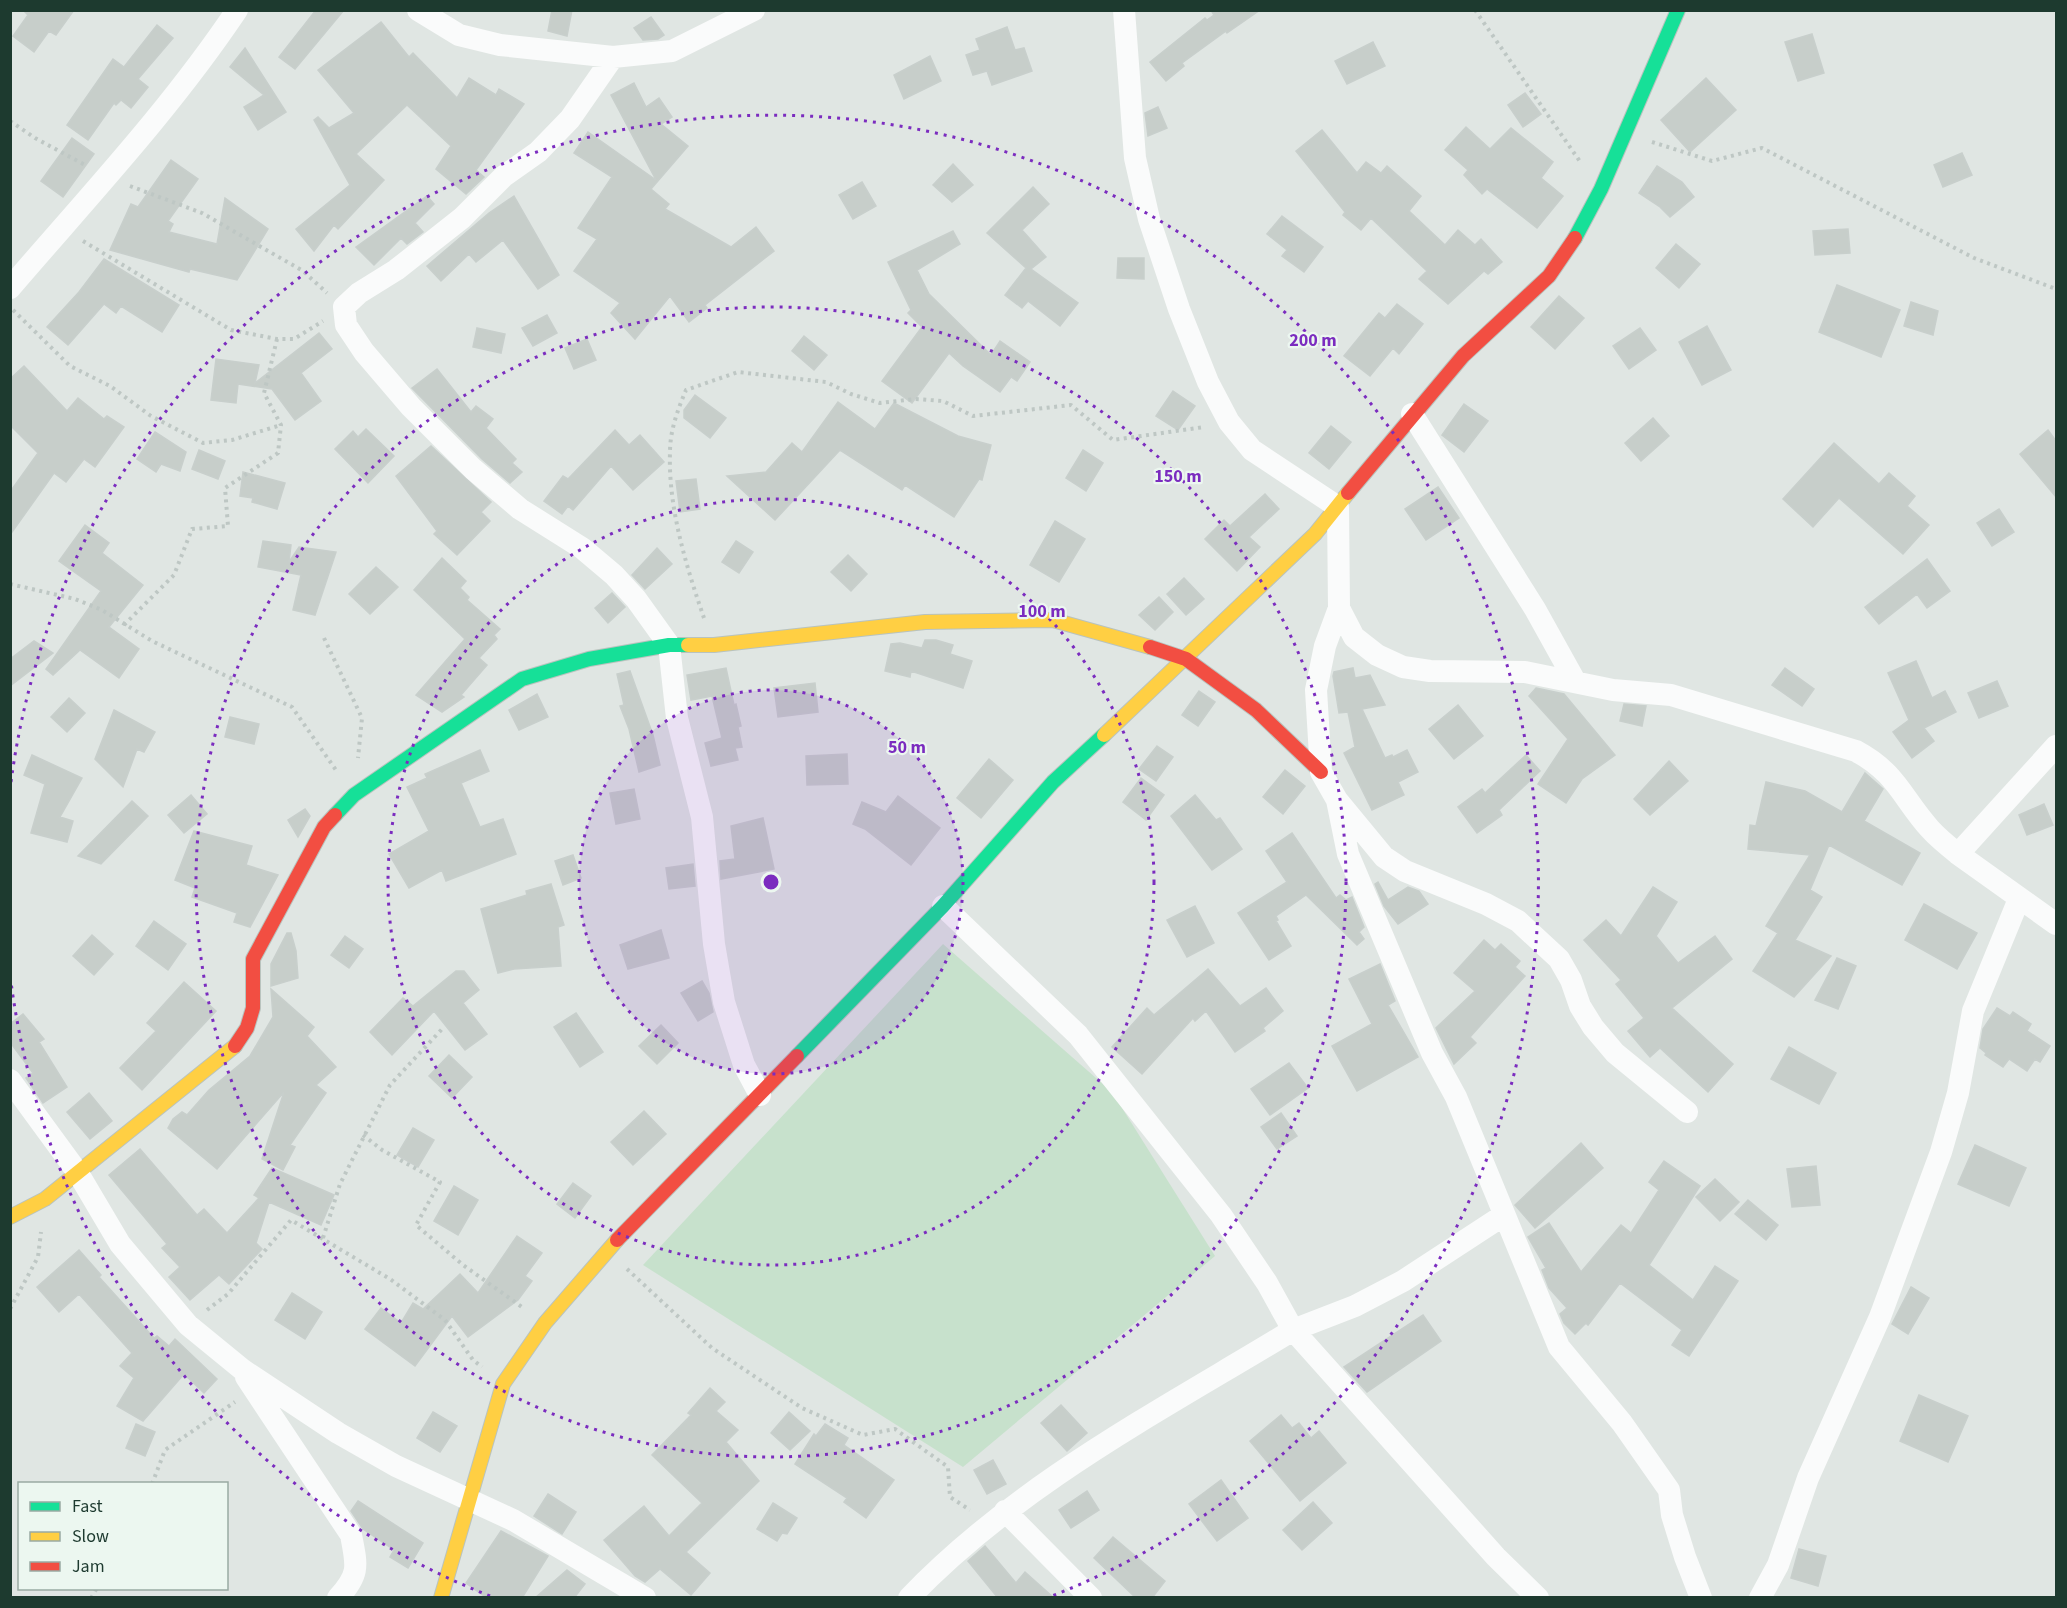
<svg xmlns="http://www.w3.org/2000/svg" width="2067" height="1608" font-family="'Source Sans 3',sans-serif">
  <style>
    .green { fill: #c7e1cc }
    .building { fill: #c7ceca; stroke: #c8cfcc; stroke-width: 1.5 }
    .lines { fill: none; stroke-linecap: round; stroke-linejoin: round }
    .fast-casing { stroke: #b9c3be; stroke-width: 16 }
    .slow-casing { stroke: #b9c3be; stroke-width: 16 }
    .jam-casing { stroke: #b9c3be; stroke-width: 16 }
    .path { stroke: #bec7c4; stroke-width: 4; stroke-dasharray: 3 4.5; stroke-linecap: butt }
    .street { stroke: #fafbfb; stroke-width: 22 }
    .fast { stroke: #16e098; stroke-width: 14 }
    .slow { stroke: #ffcf43; stroke-width: 14 }
    .jam { stroke: #f24e42; stroke-width: 14 }
    .ring { fill: none; stroke: #7b2cbf; stroke-width: 3; stroke-dasharray: 3 6 }
    .centre { fill: #7b2cbf; stroke: #ecf7f0; stroke-width: 3 }
    .ring-label { font-size: 18px; text-anchor: middle; font-weight: bold; fill: #7b2cbf; stroke: #ecf7f0; stroke-width: 4.5; stroke-linejoin: round; paint-order: stroke }
  </style>
  <rect width="100%" height="100%" fill="#e0e6e3"/>
  <path class="green" d="M943 944 1112 1092 1215 1256 963 1467 643 1265Z"/>
  <path class="building" d="M23 10H74L56 35 49 31 34 52 13 36 28 15Z
    M316 10H344L295 69 279 57Z
    M552 10H572L567 36 548 31Z
    M1211 10H1260L1227 33 1226 31 1182 63 1184 66 1166 81 1150 62 1205 18 1207 20 1214 15Z
    M651 17 664 35 658 39 643 40 634 28Z
    M381 22 409 57 413 53 457 98 469 78 496 95 499 89 524 104 476 170 484 177 466 194 436 169 451 146 407 105 356 154 384 180 338 229 334 225 314 251 296 229 350 185 314 120 318 117 329 128 354 113 318 70Z
    M157 25 173 38 138 79 148 87 131 108 121 100 116 105 114 103 88 140 67 125 113 59 124 67Z
    M1007 27 1015 50 1024 48 1032 71 992 85 987 71 973 75 966 55 980 50 976 39Z
    M1812 34 1824 73 1798 81 1785 42Z
    M1373 42 1385 66 1347 84 1335 61Z
    M245 48 286 112 258 130 244 107 264 95 230 67Z
    M930 56 941 81 904 99 894 75Z
    M1706 78 1736 110 1690 152 1661 120Z
    M634 83 646 107 659 98 672 117 661 124 688 146 651 189 669 204 665 209 731 247 756 227 774 251 705 305 707 308 689 322 670 296 635 339 611 313 620 303 574 271 597 239 578 228 612 177 574 153 588 132 656 180 611 95Z
    M1525 93 1541 114 1523 127 1508 105Z
    M1158 107 1167 128 1148 136 1145 113Z
    M1466 127 1490 149 1511 128 1553 162 1541 178 1563 196 1537 228 1487 189 1482 194 1464 175 1468 170 1445 150Z
    M1322 130 1357 173 1366 162 1381 173 1387 166 1421 196 1409 211 1445 245 1458 230 1475 245 1481 239 1502 262 1488 274 1484 271 1448 304 1419 279 1427 271 1371 218 1361 230 1343 215 1345 212 1296 151Z
    M72 138 94 154 63 197 41 181Z
    M1962 153 1972 175 1943 187 1934 165Z
    M171 160 198 179 168 221 173 224 169 232 217 244 225 198 268 229 237 280 190 269 189 272 110 250 131 204 138 207Z
    M953 164 973 185 952 202 933 185Z
    M1657 166 1682 182 1694 197 1670 217 1660 207 1639 193Z
    M862 182 876 206 853 219 839 195Z
    M1033 187 1049 204 1022 230 1046 257 1031 269 1078 303 1060 326 1028 301 1022 308 1005 295 1026 268 987 233Z
    M427 196 434 204 415 223 423 232 407 244 401 238 374 265 356 247Z
    M514 196 559 275 538 289 503 240 476 262 469 254 441 281 427 266 489 213Z
    M1282 216 1323 247 1304 272 1282 256 1287 250 1267 234Z
    M1848 229 1850 253 1815 255 1813 231Z
    M953 231 960 244 917 270 929 294 991 355 1000 341 1030 362 1017 381 1011 377 1000 392 963 366 949 353 912 403 882 381 922 327 908 313 911 310 888 262Z
    M1676 244 1700 264 1679 288 1656 268Z
    M1118 258H1144V279L1117 278Z
    M104 259 179 305 162 332 121 306 116 313 104 304 68 345 47 327 79 292Z
    M1837 285 1900 310 1881 357 1819 332Z
    M1559 296 1584 318 1555 349 1531 327Z
    M1911 302 1938 311 1933 335 1904 326Z
    M1397 304 1423 324 1399 354 1393 348 1370 376 1344 356 1379 313 1385 318Z
    M547 315 557 333 533 346 522 328Z
    M1707 326 1731 370 1702 385 1679 342Z
    M477 328 505 334 501 353 473 347Z
    M1640 328 1656 350 1629 369 1613 346Z
    M319 333 332 349 301 373 321 401 295 420 272 389 238 384 236 403 211 400 216 359 259 365 255 383Z
    M804 336 827 355 814 370 792 351Z
    M587 339 596 360 574 369 565 348Z
    M24 366 67 411 78 398 104 419 107 416 124 427 95 467 84 459 66 482 54 473 10 535V492L38 453 10 425V379Z
    M437 369 471 412 476 406 493 419 486 428 516 459 512 463 522 472 510 483 482 459 412 388Z
    M1173 391 1195 406 1178 430 1156 416Z
    M695 395 726 418 710 438 684 418V410Z
    M838 402 875 429 894 403 958 436 991 445 982 480 979 479 954 517 905 485 902 490 840 450 775 520 727 476 766 472 792 443 802 452Z
    M1464 404 1488 421 1464 452 1442 435Z
    M1653 418 1669 436 1641 461 1625 443Z
    M1331 426 1351 442 1329 469 1309 453Z
    M366 429 394 456 368 483 335 449 353 431 358 437Z
    M615 430 629 445 640 435 664 462 633 490 611 466 573 510 568 506 562 514 544 501 563 476 568 479Z
    M2048 430 2056 441V497L2020 454Z
    M155 432 186 452 180 471 161 464 156 472 137 459Z
    M1834 443 1879 484 1889 473 1915 496 1907 506 1929 525 1903 554 1839 498 1813 527 1783 499Z
    M431 446 491 502 481 512 490 521 457 555 434 534 437 531 396 476Z
    M199 450 225 461 218 479 192 469Z
    M1083 450 1103 463 1086 491 1066 478Z
    M243 472 285 483 277 509 252 502 253 498 240 496Z
    M696 479 700 509 680 512 676 481Z
    M1438 487 1459 518 1426 540 1405 509Z
    M1265 494 1279 509 1249 537 1260 547 1237 571 1205 539 1224 520 1230 526Z
    M1999 509 2014 532 1992 546 1977 523Z
    M1055 521 1085 539 1059 582 1030 565Z
    M85 525 109 543 102 553 143 585 109 627 139 649 119 678 80 650 53 675 46 669 101 591 59 561Z
    M263 541 291 545 289 562 299 547 336 552 315 615 293 610 301 575 258 567Z
    M736 541 753 552 739 573 722 562Z
    M657 548 672 564 645 589 632 575Z
    M848 555 867 574 851 591 831 572Z
    M442 558 466 581 460 588 469 597 467 600 500 629 494 635 497 639 479 658 487 665 461 695 464 697 442 712 416 695 465 639 414 590Z
    M1927 559 1950 591 1927 608 1917 594 1879 624 1865 607Z
    M376 567 398 587 370 614 349 594Z
    M1184 578 1204 599 1186 615 1167 594Z
    M612 593 625 607 608 623 595 608Z
    M1159 597 1173 612 1155 630 1139 615Z
    M925 640H936L953 645 950 654 972 661 963 688 911 671 910 677 885 671 891 644 900 643 922 648Z
    M34 641 53 653 10 686V659Z
    M1916 661 1932 698 1945 691 1956 712 1924 728 1934 741 1912 758 1893 732 1909 720 1888 673Z
    M726 668 734 705 736 704 741 726 738 727 742 747 735 748 738 760 711 766 705 743 722 738 712 696 691 700 687 675Z
    M1353 668 1355 678 1370 675 1385 705 1362 709 1385 758 1392 755 1393 757 1407 750 1418 772 1398 782 1404 795 1372 810 1344 753 1355 747 1348 712 1339 713 1333 676 1334 672Z
    M1785 668 1814 689 1802 706 1772 685Z
    M630 671 653 735 660 765 639 772 629 729 620 706 624 705 617 674Z
    M1997 681 2008 706 1979 718 1968 693Z
    M815 683 818 712 778 717 774 688Z
    M1536 688 1564 694 1615 755 1582 779 1566 803 1538 784 1568 739 1529 696Z
    M1199 691 1215 702 1198 726 1182 715Z
    M537 694 548 717 519 730 509 710Z
    M69 698 85 713 67 732 51 717Z
    M1624 704 1646 706 1642 726 1620 721Z
    M1458 705 1483 736 1454 759 1429 729Z
    M114 710 155 732 144 752 137 749 123 787 95 759Z
    M230 717 259 724 254 744 225 737Z
    M1157 746 1173 757 1156 781 1139 769Z
    M480 750 489 771 461 783 480 827 503 819 516 854 446 881 442 870 409 888 389 854 429 831 407 787 427 778 425 774Z
    M847 754 848 784 807 785 806 756Z
    M32 755 82 778 60 817 73 821 67 842 31 833 45 784 24 775Z
    M1526 755 1540 771 1499 810 1502 815 1477 833 1458 807 1482 789 1485 793Z
    M989 759 1013 780 981 818 957 798Z
    M1669 761 1688 781 1650 815 1634 799Z
    M1285 770 1305 786 1283 814 1263 797Z
    M1865 773 1883 789 1864 821 1920 853 1902 885 1829 845 1810 890 1822 897 1795 940 1831 956 1794 997 1753 971 1778 933 1766 926 1810 855 1748 849 1750 825 1756 826 1766 782 1805 791 1842 812Z
    M1141 778 1164 795 1146 820 1123 802Z
    M634 789 640 819 616 824 610 793Z
    M191 795 207 814 184 833 168 815Z
    M1195 795 1216 820 1220 818 1242 849 1212 870 1171 816Z
    M898 796 940 828 911 865 865 829 853 824 862 802 886 812Z
    M132 801 148 816 101 864 78 856Z
    M2044 804 2053 825 2027 835 2019 815Z
    M305 809 310 816 298 837 288 820Z
    M763 818 774 869 721 879 720 861 735 859 731 826Z
    M194 831 252 846 246 865 278 875 250 927 234 922 237 913 192 897 195 888 175 880Z
    M1292 833 1336 898 1340 895 1346 900 1352 897 1364 927 1359 932 1364 939 1357 945 1306 895 1276 916 1278 920 1276 921 1291 946 1269 960 1238 913 1287 882 1266 851Z
    M573 855 581 878 563 885 555 861Z
    M693 864 695 886 669 889 666 868Z
    M1378 882 1388 900 1408 887 1419 891 1428 904 1398 924 1384 906 1375 884Z
    M551 884 564 925 558 927 561 966 514 969 498 973 481 909 527 895 526 891Z
    M1653 887 1677 902 1656 936 1678 963 1715 936 1732 959 1672 1008 1733 1064 1708 1092 1660 1048 1650 1057 1628 1031 1644 1018 1616 984 1621 980 1584 940 1606 920 1621 936Z
    M1924 904 1977 933 1957 969 1905 940Z
    M1195 906 1214 943 1187 957 1167 920Z
    M154 921 186 944 168 970 136 946Z
    M661 930 669 958 628 969 620 945Z
    M287 933H291L296 951 298 978 271 986V964Z
    M92 935 113 954 94 975 73 956Z
    M345 936 363 949 349 968 331 955Z
    M1484 940 1495 950 1501 944 1520 961 1515 967 1525 976 1470 1037 1476 1043 1454 1064 1436 1028 1475 991 1454 973Z
    M1837 958 1856 966 1838 1009 1815 1000Z
    M1380 964 1395 1001 1388 1005 1418 1057 1357 1091 1332 1046 1372 1024 1349 979Z
    M1208 969 1240 1006 1266 988 1283 1011 1263 1028 1265 1031 1235 1052 1206 1011 1195 1021 1193 1018 1142 1074 1112 1047 1147 1008 1154 1015Z
    M456 971H464L479 990 463 1003 487 1034 465 1050 434 1011 392 1055 370 1032 403 998 413 1006Z
    M702 981 709 993 713 1012 698 1021 681 993Z
    M184 982 216 1011 142 1090 120 1068 156 1031 147 1023Z
    M271 989 314 1027 307 1036 336 1067 316 1085 326 1093 290 1145 295 1147 283 1170 262 1159 284 1092 217 1169 168 1128 173 1119 182 1112 187 1115 209 1090 250 1056 273 1017Z
    M1997 1008 2010 1016 2013 1012 2031 1024 2027 1031 2050 1046 2040 1062 2035 1059 2027 1071 2009 1059 2003 1067 1985 1055 1986 1053 1980 1048 1983 1029Z
    M576 1013 603 1052 580 1067 554 1027Z
    M23 1014 44 1039 39 1042 67 1087 43 1103 26 1078 33 1073 10 1042V1024Z
    M661 1025 678 1043 657 1064 639 1046Z
    M1789 1047 1836 1073 1819 1104 1771 1079Z
    M449 1055 472 1077 452 1098 429 1076Z
    M1289 1063 1308 1088 1270 1115 1251 1089Z
    M89 1093 112 1121 90 1139 67 1112Z
    M644 1111 666 1134 633 1165 611 1142Z
    M1281 1113 1297 1136 1277 1149 1261 1127Z
    M413 1128 434 1140 418 1167 397 1155Z
    M1581 1143 1603 1168 1535 1228 1515 1205Z
    M1975 1145 2026 1168 2009 1206 1958 1184Z
    M140 1149 197 1215 204 1209 227 1233 259 1198 254 1195 272 1168 334 1195 321 1225 269 1202 256 1243 262 1249 229 1284 219 1275 190 1300 169 1277 180 1267 162 1248 167 1244 109 1175Z
    M1664 1161 1700 1186 1649 1265 1693 1300 1715 1266 1738 1281 1689 1356 1672 1345 1682 1330 1620 1283 1588 1325 1586 1323 1575 1334 1564 1323 1560 1314 1567 1308 1549 1288 1542 1270 1546 1268 1528 1237 1549 1223 1581 1272 1621 1225 1631 1233 1659 1190 1649 1182Z
    M1816 1166 1820 1205 1792 1207 1787 1169Z
    M1715 1179 1739 1202 1720 1221 1696 1197Z
    M573 1183 591 1196 575 1218 557 1204Z
    M454 1186 478 1200 458 1235 434 1221Z
    M1748 1200 1778 1225 1766 1240 1735 1214Z
    M517 1236 542 1253 525 1276 532 1281 518 1300 468 1337 452 1316 415 1366 365 1329 381 1308 401 1323 413 1303 423 1309 460 1274 478 1293Z
    M79 1250 101 1275 99 1277 154 1338 157 1336 169 1346 175 1339 217 1379 204 1393 184 1374 143 1421 117 1406 134 1378 120 1366 132 1353 79 1294 59 1312 37 1287Z
    M1911 1287 1929 1298 1908 1334 1892 1324Z
    M292 1293 322 1312 305 1339 275 1320Z
    M1423 1315 1441 1341 1367 1392 1344 1367Z
    M710 1388 725 1402 716 1411 738 1430 726 1442 759 1481 686 1552 710 1573 691 1595 660 1569 645 1582 635 1576 604 1540 644 1506 669 1536 702 1503 652 1455 691 1415 688 1413Z
    M1919 1395 1968 1416 1948 1462 1900 1441Z
    M1061 1405 1087 1433 1067 1451 1041 1423Z
    M433 1412 457 1426 440 1452 417 1438Z
    M789 1412 810 1431 790 1450 771 1433Z
    M1281 1415 1292 1428 1299 1423 1311 1438 1319 1431 1346 1463 1300 1501 1250 1441Z
    M136 1424 155 1432 145 1456 126 1448Z
    M825 1424 848 1438 844 1445 894 1480 866 1518 844 1502 847 1498 795 1464 814 1434 816 1436Z
    M993 1460 1006 1484 987 1494 974 1470Z
    M1221 1480 1248 1518 1217 1541 1189 1504Z
    M1087 1491 1099 1510 1071 1528 1059 1510Z
    M548 1494 576 1512 562 1534 534 1516Z
    M358 1501 423 1543 408 1568 390 1557 394 1550 363 1529 351 1511Z
    M1313 1502 1332 1523 1302 1550 1283 1530Z
    M773 1503 797 1518 787 1534 782 1533 777 1541 757 1529Z
    M501 1531 548 1556 522 1598H487L466 1583Z
    M1113 1537 1165 1581 1152 1598H1136L1094 1558Z
    M985 1546 1016 1583 1025 1572 1054 1598H998L968 1561Z
    M1799 1549 1826 1556 1818 1586 1791 1578Z
    M567 1570 585 1584 574 1598H535Z"/>
  <g class="lines">
    <defs>
      <path id="fast" d="M1575 238 1601 189 1678 10
        M335 815 354 795 522 679 589 659 669 645H688
        M797 1056 943 906 1053 782 1104 735"/>
      <path id="slow" d="M688 645H714L925 622 1053 620 1150 647
        M1104 735 1315 534 1348 493
        M10 1217 45 1199 235 1046
        M441 1598 503 1384 545 1323 617 1240"/>
      <path id="jam" d="M1348 493 1463 356 1549 276 1575 238
        M1150 647 1186 659 1256 710 1321 772
        M235 1046 247 1028 253 1008V959L324 827 335 815
        M617 1240 797 1056"/>
    </defs>
    <use href="#fast" class="fast-casing"/>
    <use href="#slow" class="slow-casing"/>
    <use href="#jam" class="jam-casing"/>
    <path class="path" d="M1475 10 1581 163
      M10 121 35 138 85 165
      M1652 142 1712 161 1762 148 1974 258 2056 289
      M130 186 202 213 303 271 327 293
      M83 241 231 330 277 339H294L323 321
      M13 310 70 366 110 386 151 416 203 443 232 440 281 425
      M10 584 75 599 102 610 152 641 292 707 338 773
      M704 618C686 566 668 507 670 452 670 430 678 409 686 390L738 372 826 382 851 394 880 403 915 399 943 401 973 416 1071 405 1113 440 1204 427
      M124 625 174 575 192 529 228 526 225 488 278 453 281 425 264 393 277 339
      M324 638 362 718 358 758
      M363 1135 382 1150 440 1182 416 1225 463 1265 522 1307
      M323 1238 340 1184 390 1085 444 1027
      M627 1269 712 1348 802 1408 863 1435 895 1429 948 1467 950 1497 970 1510
      M10 1309 38 1257 41 1232
      M207 1310 228 1294 291 1220 390 1279 445 1320 473 1360 482 1367
      M152 1484 165 1450 235 1402
      M91 1598 97 1588"/>
    <path class="street" d="M418 10 459 35 500 45 613 57 672 51 754 10
      M1124 10 1135 158 1149 219 1179 309 1208 382 1229 422 1252 450 1338 507 1339 608 1354 637 1377 655 1403 667 1430 671 1525 672 1613 690 1671 695 1856 751C1897 773 1902 798 1930 829 1938 838 1948 846 1958 854
      M613 57 570 119 538 152 504 176 462 218 396 270 359 293 344 307 346 325 364 352 411 407 473 469 520 509 582 548 614 575 636 599 669 645 677 718 702 817 714 944 724 1002 744 1065 760 1095
      M10 288C88 197 170 110 237 10
      M1412 414 1535 609 1575 681
      M1339 608 1325 646 1316 690 1321 772 1337 800 1384 857 1405 871 1486 904 1518 921 1559 959 1571 980 1580 1006 1593 1027 1615 1053 1687 1112
      M2056 746 1958 854 2056 924
      M1337 800 1348 854 1432 1053 1456 1097 1559 1347 1622 1423 1669 1490 1672 1515 1685 1557 1701 1598
      M10 1080 78 1173 120 1244 188 1325 243 1370 338 1433 396 1466 513 1520 645 1598
      M1504 1215 1403 1281 1355 1306 1293 1330 1496 1557 1538 1598
      M246 1377 351 1535C357 1566 360 1574 338 1598
      M1005 1511 1091 1598
      M909 1598C1018 1484 1160 1411 1293 1330L1267 1283 1221 1215 1078 1035 943 906
      M1760 1598 1778 1565 1808 1478 1880 1317 1941 1152 1958 1093 1973 1011 2019 899"/>
    <use href="#fast" class="fast"/>
    <use href="#slow" class="slow"/>
    <use href="#jam" class="jam"/>
  </g>
  <circle cx="771" cy="882" r="192" fill="#7b2cbf" fill-opacity=".12"/>
  <g class="ring">
    <circle cx="771" cy="882" r="192"/>
    <circle cx="771" cy="882" r="383"/>
    <circle cx="771" cy="882" r="575"/>
    <path d="M490 1596A767 767 0 0 1 11 982M11 782A767 767 0 1 1 1052 1596"/>
  </g>
  <circle cx="771" cy="882" r="9" class="centre"/>
  <g class="ring-label">
    <text x="1313" y="346">200 m</text>
    <text x="1178" y="482">150 m</text>
    <text x="1042" y="617">100 m</text>
    <text x="907" y="753">50 m</text>
  </g>
  <rect width="2067" height="1608" fill="none" stroke="#1d3a2f" stroke-width="24"/>
  <rect x="18" y="1482" width="210" height="108" fill="#ecf7f0" stroke="#99aba3" stroke-width="1.5"/>
  <rect x="30" y="1502" width="30" height="9" fill="#16e098" stroke="#99aba3" stroke-width="1.5"/>
  <text x="72" y="1512" font-size="18" fill="#1d3a2f">Fast</text>
  <rect x="30" y="1532" width="30" height="9" fill="#ffcf43" stroke="#99aba3" stroke-width="1.5"/>
  <text x="72" y="1542" font-size="18" fill="#1d3a2f">Slow</text>
  <rect x="30" y="1562" width="30" height="9" fill="#f24e42" stroke="#99aba3" stroke-width="1.5"/>
  <text x="72" y="1572" font-size="18" fill="#1d3a2f">Jam</text>
</svg>
